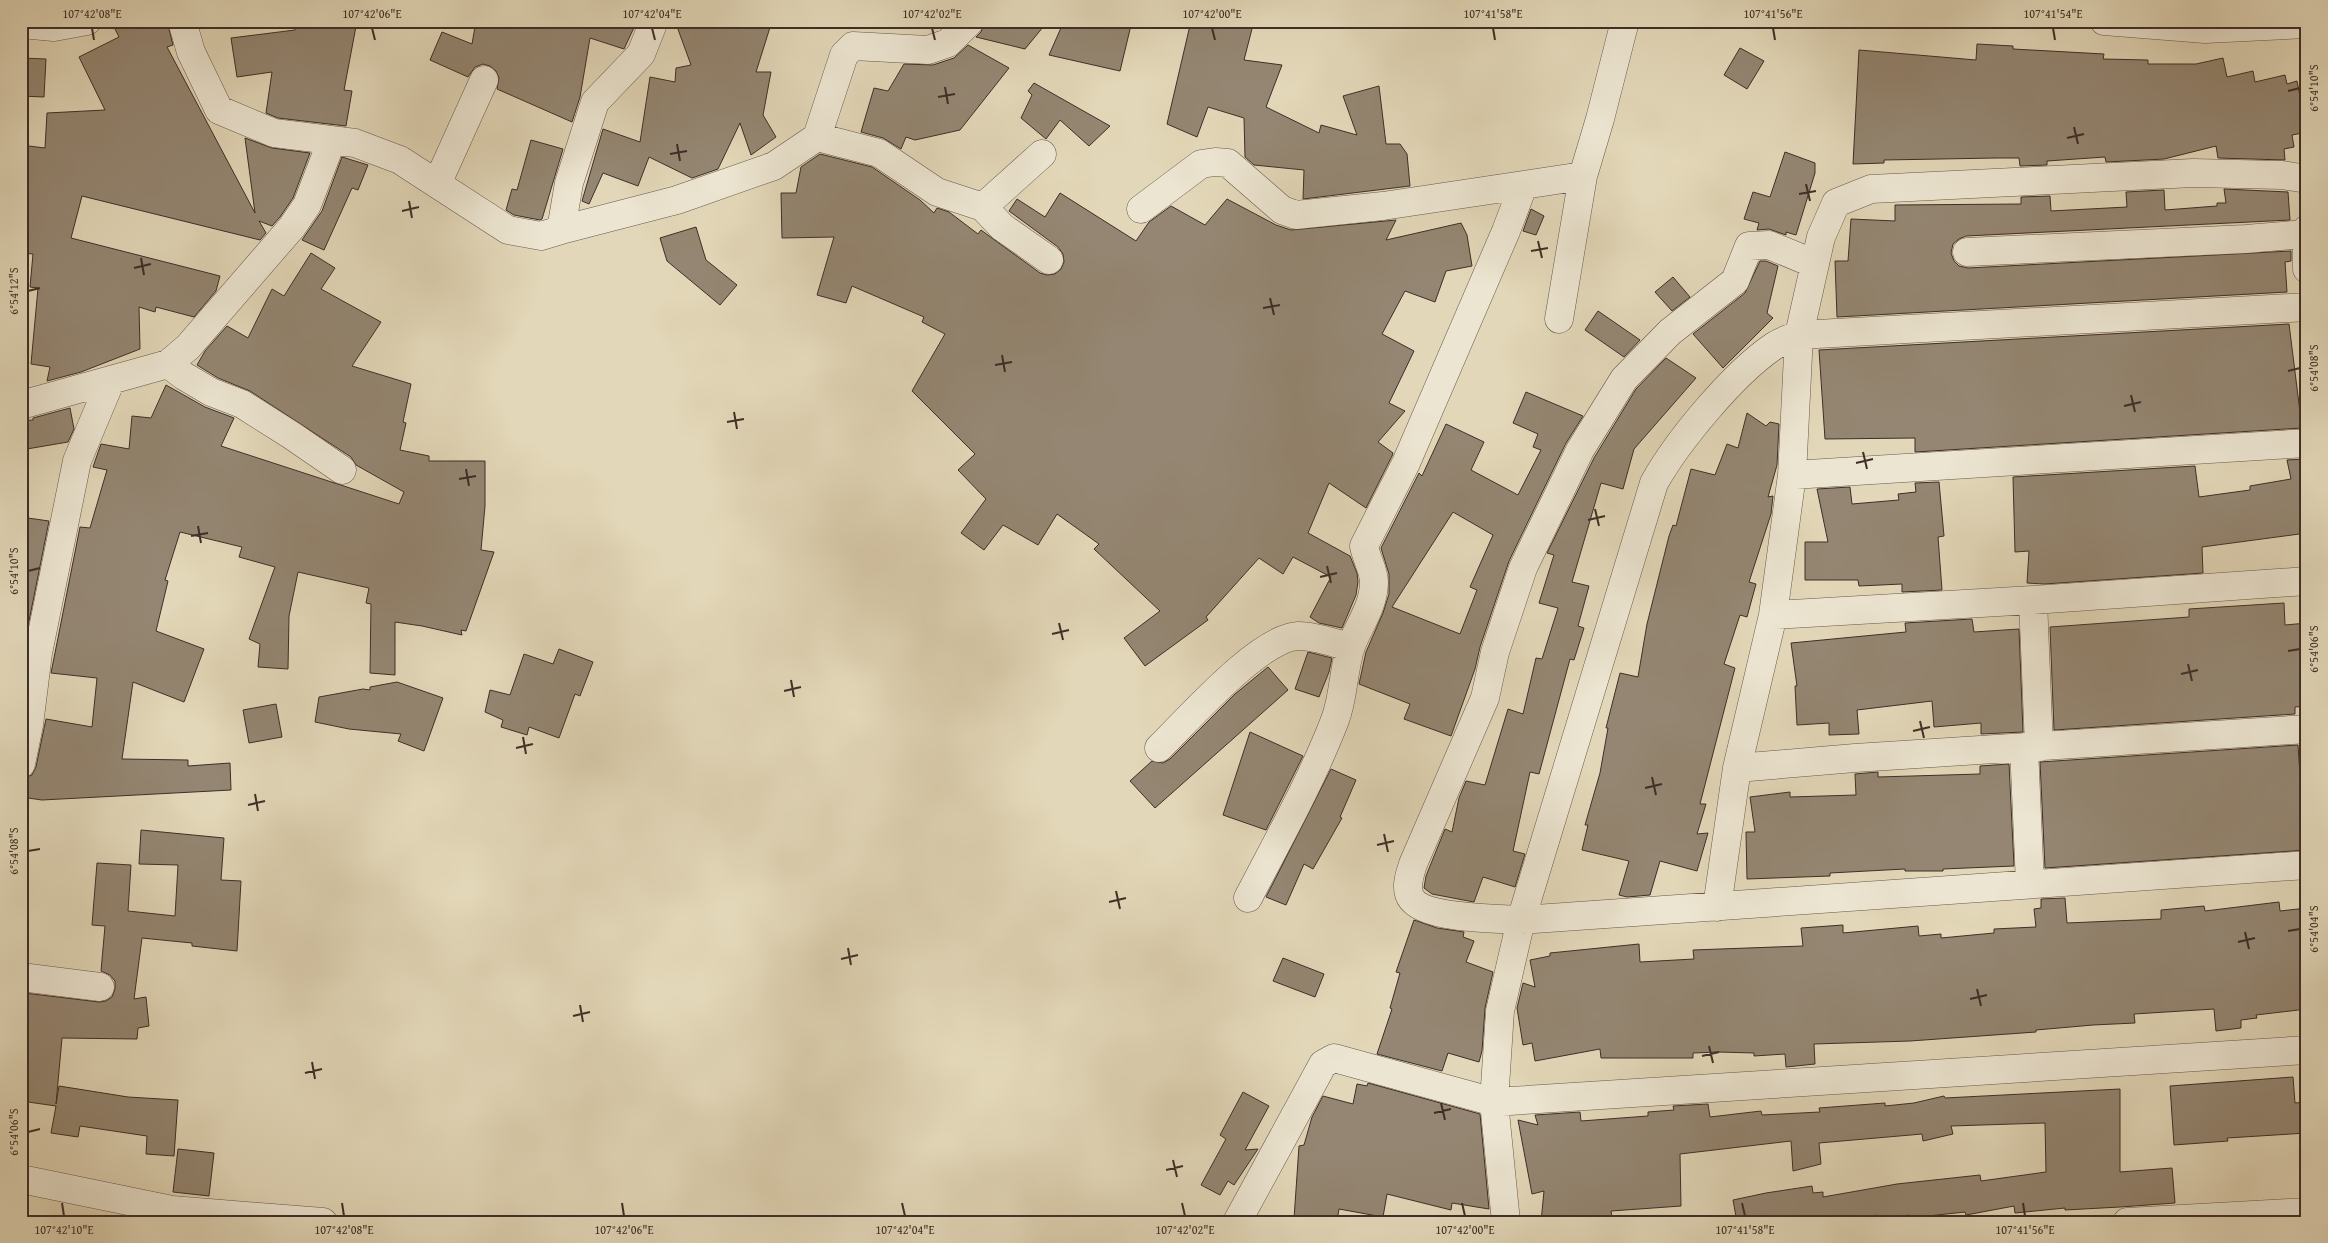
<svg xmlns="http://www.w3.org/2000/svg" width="2328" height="1243" font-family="'Gentium Book Plus',serif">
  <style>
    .building { fill: #948672; stroke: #3f2e27; fill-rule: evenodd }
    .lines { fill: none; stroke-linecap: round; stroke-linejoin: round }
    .minor-casing { stroke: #68584b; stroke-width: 29 }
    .minor { stroke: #ece5d1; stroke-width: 28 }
    .ticks { fill: none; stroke: #3f2e27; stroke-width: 2 }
    .neatline { fill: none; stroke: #3f2e27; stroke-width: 2 }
    .ticks-label { font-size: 12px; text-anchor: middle; fill: #3f2e27 }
  </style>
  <rect width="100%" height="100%" fill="#e2d7b8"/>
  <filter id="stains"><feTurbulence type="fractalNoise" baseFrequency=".004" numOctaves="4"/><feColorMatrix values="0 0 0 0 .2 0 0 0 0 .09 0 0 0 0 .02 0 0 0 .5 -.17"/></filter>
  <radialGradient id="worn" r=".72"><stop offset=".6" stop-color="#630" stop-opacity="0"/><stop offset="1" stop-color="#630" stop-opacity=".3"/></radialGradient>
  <path class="building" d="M111 21H167L173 45 167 47 255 213 245 138 272 148 310 153 293 198 280 217 272 226 259 221 266 233 260 240 82 196 71 238 220 276 216 291 194 317 156 307 155 312 139 307 140 349 81 372 47 381 50 367 31 364 38 288 30 287 33 254 21 253V145L45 148 47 113 105 110 79 57 119 37Z
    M295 21H357L344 90 352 91 346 126 278 118 266 113 272 72 237 77 231 38 295 30Z
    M476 21H637L624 49 590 38 580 97 572 122 497 89 499 78 496 71 490 66 483 64 475 67 468 77 430 60 442 32 472 44Z
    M675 21H772L756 72H771L763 115 776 137 751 155 740 123 718 169 692 178 649 157 638 186 603 173 589 204 582 201 603 129 640 142 650 77 675 82 676 68 691 65Z
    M985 21H1048L1025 49 976 37 981 32Z
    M1064 21H1132L1120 71 1049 55Z
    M1191 21H1203L1224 28 1225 21H1254L1244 60 1282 65 1266 107 1319 133 1321 125 1357 135 1343 96 1379 86 1386 144H1400L1407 154 1410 186 1303 199 1304 170 1254 165 1245 157 1244 118 1208 107 1197 137 1167 124Z
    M1977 44 2013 46V49L2104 54 2103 59 2148 60V64H2196L2223 58 2227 77 2253 71 2255 82 2285 75 2287 84 2297 81 2307 132 2292 135 2294 147 2284 149 2285 160 2218 158 2216 146 2164 159 2106 162 2105 157 2047 161V165L2020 166 2019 158H1996L1884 160V163L1853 164 1859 50 1976 60Z
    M968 45 1009 68 960 130 915 140 906 137 901 149 883 138 861 132 874 88 888 91 904 64 933 65 954 58Z
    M1740 48 1764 61 1747 89 1724 75Z
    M21 58 46 59 44 97 21 96Z
    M1034 83 1110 126 1089 146 1060 120 1046 139 1021 118 1032 95 1028 91Z
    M531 140 563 149 542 219 540 220 514 215 506 210 512 189 517 190Z
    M1785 152 1815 163V173L1796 235 1786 232V235L1769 229 1757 230 1759 223 1744 219 1753 192 1770 197Z
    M820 154 872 167 920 200 934 213 937 208 949 212 978 234 981 230 1040 273 1047 275 1055 274 1061 269 1064 262 1063 254 1058 247 1009 211 1017 199 1045 217 1060 193 1136 241 1149 222 1171 206 1205 225 1227 199 1276 225 1291 230 1396 220 1386 240 1461 223 1467 235 1472 266 1446 271 1435 302 1405 291 1382 334 1414 351 1389 403 1405 411 1378 442 1393 453 1392 456 1366 508 1329 483 1308 533 1350 556 1357 573 1358 582 1356 595 1342 628 1319 623 1310 617 1331 577 1293 557 1283 574 1259 558 1206 617 1208 620 1145 666 1124 638 1160 611 1094 549 1099 544 1057 514 1038 545 1003 525 984 550 961 533 986 499 958 470 975 454 912 391 945 334 922 322 924 317 852 286 846 303 817 295 834 237 782 238 781 193H796L801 167Z
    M342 157 368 165 358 190 352 188 324 250 302 240 322 211Z
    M2224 189 2288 192 2290 220 1966 236 1959 239 1953 244 1951 253 1954 261 1959 266 1968 268 2291 251V261L2285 262 2287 292 1837 317 1835 261H1848L1851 219 1895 221V205L2021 204V197L2050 196 2051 211 2127 207 2126 192 2164 190 2165 210 2217 206V203H2226Z
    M1531 209 1544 216 1536 235 1523 231Z
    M696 227 706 260 737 285 720 305 667 261 660 238Z
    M311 253 335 268 321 289 381 322 352 366 411 384 403 422 406 423 400 450 429 456V461H485V506L481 550 494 552 466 631 461 630 462 635 422 626 395 622V675L370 673 371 604 366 603 369 588 298 572 289 616 288 669 258 667 260 644 249 639 275 567 239 557 242 547 180 532 165 580 168 581 156 631 204 649 184 702 133 682 122 759 188 760V766L230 763 231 790 42 800 21 797V779L32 775 36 767 46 719 92 727 97 678 51 673 80 527 90 528 107 470 93 467 101 444 129 449 132 416 151 418 166 385 205 407 234 418 221 446 399 504 404 492 356 465 351 457 250 391 218 378 197 365 205 351 227 326 248 338 272 289 284 296Z
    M1760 261H1766L1778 266 1767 313 1773 318 1723 368 1693 334 1745 293Z
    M1673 277 1690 297 1672 311 1655 292Z
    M1598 311 1640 340 1624 357 1585 330Z
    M2289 324 2302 428 1915 452V438L1825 439 1819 350Z
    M1666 358 1696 378 1634 449 1623 489 1601 483 1572 582 1589 586 1578 626 1584 628 1574 660 1570 659 1539 774 1530 772 1513 851 1525 854 1515 887 1483 877 1474 902 1432 894 1424 888 1426 876 1445 829 1452 832 1459 798 1466 781 1485 785 1508 709 1523 714 1536 658 1542 659 1558 608 1539 603 1554 555 1547 553 1594 458 1636 389Z
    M1526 392 1583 416 1566 443 1509 561 1480 647 1475 669 1451 736 1404 719 1410 704 1359 684 1366 652 1383 613 1389 594V574L1381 548 1419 473 1422 476 1446 424 1484 442 1471 470 1518 495 1541 450 1533 447 1538 434 1513 423ZM1453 512 1493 535 1470 587 1477 590 1460 634 1392 607Z
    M70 408 74 429 68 442 21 450V421L33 420V418Z
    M1747 413 1766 426 1770 422 1779 424 1777 465 1768 497 1773 496 1771 514 1749 582 1756 584 1747 617 1740 615 1724 664 1735 668 1700 804H1706L1697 834 1708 833 1697 871 1660 861 1650 895 1627 897 1619 895 1629 861 1582 850 1588 825H1585L1600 773 1608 728H1606L1620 673 1638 677 1647 624 1669 536 1673 525 1676 526 1691 469 1715 475 1727 444 1738 448Z
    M2306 459 2307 533 2202 547 2203 573 2044 584 2027 583 2029 551 2015 552 2013 477 2195 466 2199 497 2250 490V486L2291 479 2287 460Z
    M1939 482 1944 536 1938 537 1942 590 1902 592V584L1859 586 1858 580H1805V542H1828L1817 489 1850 487 1852 504 1899 500 1898 494 1916 492 1915 483Z
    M21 517 49 521 21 661Z
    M2284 603 2285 625 2307 623V706L2295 707V714L2054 730 2050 627 2189 617V609Z
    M1972 619 1974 632 2019 629 2023 732 1981 734V723L1934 727 1932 701 1857 710 1859 734 1829 735V723L1797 725 1795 686H1797L1791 643 1906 632 1905 623Z
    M559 649 593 662 580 696 575 694 559 738 529 727 527 735 501 727 503 720 485 712 490 690 510 695 524 654 553 664Z
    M1308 652 1332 658 1329 672 1319 697 1295 689Z
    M1268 667 1288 690 1155 808 1130 781 1152 761 1163 763 1170 759 1235 694Z
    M397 682 443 698 424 751 398 741 401 734 349 729 315 722 319 697 363 689 370 690V687Z
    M276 704 282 737 249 743 243 710Z
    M1250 732 1303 756 1266 830 1223 815Z
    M2298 745 2303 820H2307V850L2045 868 2040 762Z
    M2009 764 2014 866 1943 869V871H1905V869L1830 873V876L1747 879 1746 832H1755L1750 797 1790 792V797L1856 795 1855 774 1878 772V777L1980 774V766Z
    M1331 769 1356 780 1340 817 1342 818 1313 869 1304 864 1286 905 1266 897Z
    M141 830 224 838 221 880 241 881 237 951 192 946V943L142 938 134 999 146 997 149 1026 138 1028 137 1039 62 1038 56 1104 59 1086 128 1097 178 1100 174 1156 146 1154 147 1136 80 1126 78 1137 51 1133 56 1106 21 1101V1064H23L28 1007 23 1006 24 993 99 1002 106 1001 112 997 115 989V981L110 975 101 971 105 926 92 925 97 863 131 865 128 911 175 916 178 865 139 864Z
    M2065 898 2067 923 2161 919V910L2204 906 2205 911 2279 902 2280 911 2307 908V1009L2256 1015 2257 1018 2241 1020V1028L2216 1031 2214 1009 2134 1014 2135 1023 2093 1025 2036 1030V1032L1910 1041 1814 1044 1815 1064 1786 1067 1785 1054 1754 1056V1053L1718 1052 1693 1053V1058H1601L1600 1049 1535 1061 1532 1043 1523 1045 1517 1008 1523 983 1535 987 1530 960 1550 956V953L1639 944 1640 962 1694 959 1693 950 1803 946 1801 928 1843 925V933L1918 926 1919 936 1941 934V938L1994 933V929L2036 927 2034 909 2041 908V899Z
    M1414 920 1437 928 1464 932 1463 937 1474 941 1466 962 1493 972 1485 1008 1482 1051 1479 1062 1448 1053 1442 1071 1377 1054 1392 1009 1390 1008 1400 973 1396 972Z
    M1283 958 1324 974 1315 997 1273 981Z
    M2293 1077 2295 1103 2307 1102V1133L2227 1138 2228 1141 2174 1145 2170 1086Z
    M1368 1083 1480 1114 1489 1209 1452 1203 1451 1210 1387 1194 1383 1217 1339 1209 1337 1221 1294 1219 1299 1146 1304 1145 1312 1117 1323 1096 1353 1104 1357 1084 1367 1086Z
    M2120 1089V1172L2172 1168 2175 1203 2120 1207 2065 1210V1208L2015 1213 2014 1206 1966 1215 1965 1212 1909 1218V1215L1877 1220V1215L1843 1222H1737L1733 1200 1766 1193 1812 1186 1813 1193 1823 1192V1197L1897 1184 1980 1175 1981 1181 2046 1172 2045 1123 1951 1126 1953 1134 1923 1141 1922 1134 1819 1143 1821 1164 1793 1171 1791 1141 1680 1154 1681 1206 1611 1211 1612 1217 1541 1222 1544 1191 1532 1194 1518 1120 1538 1125 1535 1115 1580 1112 1581 1121 1648 1116V1112L1674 1110 1673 1106 1708 1104 1710 1117 1761 1111 1762 1115 1820 1112 1819 1108 1885 1103V1106L1914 1103 1944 1096 1945 1098Z
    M1243 1092 1269 1106 1245 1150 1258 1149 1234 1185 1228 1181 1220 1195 1201 1185 1226 1139 1220 1135Z
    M178 1149 214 1153 209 1196 173 1192Z"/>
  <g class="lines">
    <defs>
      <path id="minor" d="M182 21 191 52 219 110 274 133 355 143 400 160 508 230 541 236 561 230 569 183 595 102 641 54 654 21
        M2104 21 2205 29 2307 24
        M21 24 54 27 87 21
        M817 137 879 153 937 192 983 207 1002 227 1049 260
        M437 184 484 80
        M983 207 1042 154
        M1141 209 1201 164 1215 162 1228 163 1282 210 1296 215 1383 206 1583 176 1600 119 1625 21
        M2307 229V269
        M561 230 677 200 774 166 817 137 844 55 853 46 928 50 948 43 970 21
        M1967 252 2246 239 2306 234
        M1815 264 1769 245 1749 246 1735 281 1670 332 1624 379 1580 450 1523 568 1495 652 1485 698 1413 864C1410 874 1406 884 1409 894 1417 920 1497 918 1521 920L1654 483C1678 440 1734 373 1774 346 1782 341 1790 338 1799 335L2307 307
        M1559 319 1583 176
        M168 364 184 376 211 392 242 404 291 435 342 470
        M21 405 168 364 188 347 292 227 307 205 332 140
        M1792 475 1799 335 1821 237 1836 203 1871 189 2193 173 2282 175 2307 179
        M2033 600 2039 747
        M1773 615 2033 600 2307 581
        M2024 747 2030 884
        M1159 748C1188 720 1259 638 1298 636 1312 635 1337 644 1351 647
        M21 764 29 725 38 653 77 461 111 380
        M1737 768 1855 758 2307 729
        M2307 865 1521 920 1500 1011 1494 1102 2307 1050
        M1248 898C1278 840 1311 782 1335 720 1344 696 1343 670 1351 646 1359 625 1374 606 1374 582 1374 570 1366 558 1364 546L1406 463 1506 231 1523 186
        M1717 907 1737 768 1773 615 1792 475 2307 443
        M21 977 100 987
        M21 1179 172 1210 323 1222
        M1237 1222 1323 1064 1334 1058 1494 1102 1506 1222
        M2127 1222 2307 1212"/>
    </defs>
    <use href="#minor" class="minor-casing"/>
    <use href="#minor" class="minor"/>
  </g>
  <path class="ticks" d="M92 28 94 40M372 28 375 40M652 28 655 40M932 28 935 40M1212 28 1215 40M1493 28 1495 40M1773 28 1775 40M2053 28 2055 40M945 87 948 104M2288 91 2300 88M938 97 955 94M2074 127 2078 144M2067 138 2084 134M677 144 680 161M670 154 687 151M1806 184 1810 201M1799 194 1816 191M409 201 412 218M402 211 419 207M1538 241 1542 258M1531 251 1548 248M141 258 144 275M134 268 151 264M28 291 40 288M1270 298 1274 315M1263 308 1280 305M1002 355 1005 372M995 365 1012 362M2288 371 2300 368M2131 395 2135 412M2124 406 2141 402M734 412 737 429M727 422 744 419M1863 452 1867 469M1856 463 1873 459M466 469 469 486M459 479 476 476M1595 509 1599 526M1588 520 1605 516M198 526 201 543M191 536 208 533M1327 566 1331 583M28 571 40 568M1320 577 1337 573M1059 623 1063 640M1052 634 1069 630M2288 651 2300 649M2188 664 2192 681M2181 674 2198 670M791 680 794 697M784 691 801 687M1920 721 1924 738M1913 731 1930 727M523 737 526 754M516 748 533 744M1652 777 1656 795M1645 788 1662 784M255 794 258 811M248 805 265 801M1384 834 1388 852M1377 845 1394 841M28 851 40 849M1116 891 1120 909M1109 902 1126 898M2288 931 2300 929M2245 932 2249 949M2238 942 2255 938M848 948 851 965M841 959 858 955M1977 989 1981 1006M1970 999 1987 995M580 1005 583 1022M573 1016 590 1012M1709 1046 1713 1063M1702 1056 1719 1052M312 1062 315 1079M305 1073 322 1069M1441 1103 1445 1120M1434 1113 1451 1109M28 1132 40 1129M1173 1160 1177 1177M1166 1170 1183 1166M62 1203 64 1216M342 1203 344 1216M622 1203 624 1216M902 1203 905 1216M1182 1203 1185 1216M1462 1203 1465 1216M1742 1203 1745 1216M2023 1203 2025 1216"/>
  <rect width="2328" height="1243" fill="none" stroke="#e2d7b8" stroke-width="55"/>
  <rect x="28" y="28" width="2272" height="1188" class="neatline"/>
  <g class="ticks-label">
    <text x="92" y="18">107°42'08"E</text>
    <text x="372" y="18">107°42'06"E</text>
    <text x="652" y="18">107°42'04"E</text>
    <text x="932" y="18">107°42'02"E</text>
    <text x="1212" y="18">107°42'00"E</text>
    <text x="1493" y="18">107°41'58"E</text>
    <text x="1773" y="18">107°41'56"E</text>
    <text x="2053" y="18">107°41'54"E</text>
    <text transform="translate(2314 88) rotate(-90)" y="4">6°54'10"S</text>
    <text transform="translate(14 291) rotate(-90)" y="4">6°54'12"S</text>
    <text transform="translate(2314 368) rotate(-90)" y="4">6°54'08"S</text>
    <text transform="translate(14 571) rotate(-90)" y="4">6°54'10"S</text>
    <text transform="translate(2314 649) rotate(-90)" y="4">6°54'06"S</text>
    <text transform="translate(14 851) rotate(-90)" y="4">6°54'08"S</text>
    <text transform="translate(2314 929) rotate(-90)" y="4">6°54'04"S</text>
    <text transform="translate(14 1132) rotate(-90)" y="4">6°54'06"S</text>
    <text x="64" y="1234">107°42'10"E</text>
    <text x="344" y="1234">107°42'08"E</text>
    <text x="624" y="1234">107°42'06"E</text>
    <text x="905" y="1234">107°42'04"E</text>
    <text x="1185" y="1234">107°42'02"E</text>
    <text x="1465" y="1234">107°42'00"E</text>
    <text x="1745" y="1234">107°41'58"E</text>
    <text x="2025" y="1234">107°41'56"E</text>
  </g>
  <rect width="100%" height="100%" filter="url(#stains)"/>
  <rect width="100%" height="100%" fill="url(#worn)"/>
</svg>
